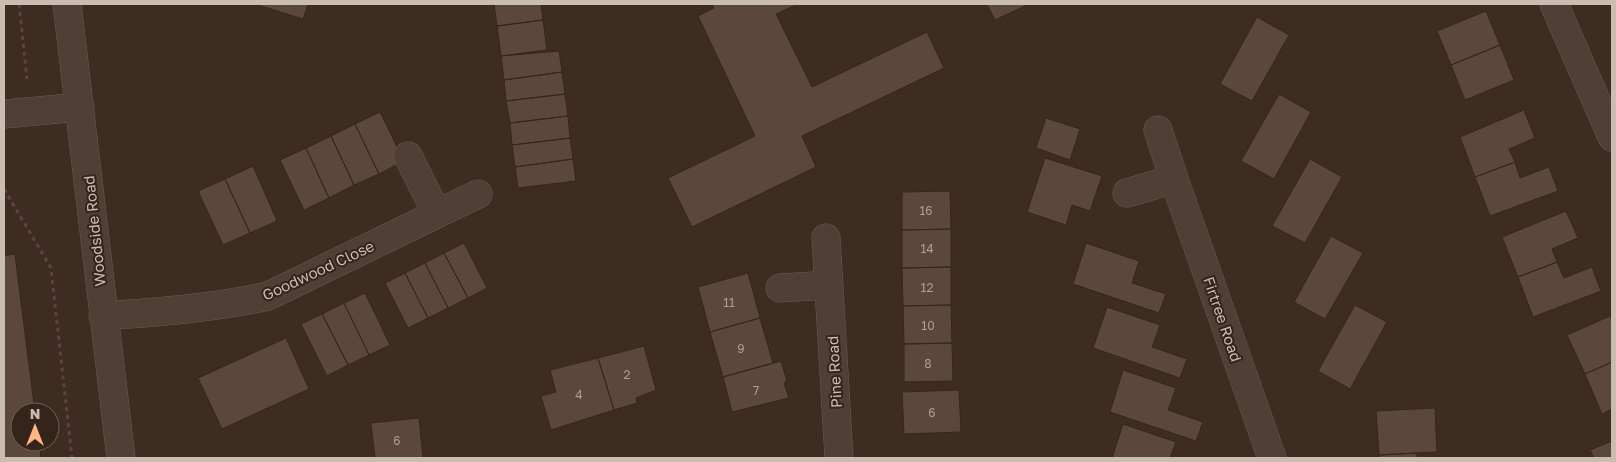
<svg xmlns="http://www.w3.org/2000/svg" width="1616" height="462" font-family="'Golos Text',sans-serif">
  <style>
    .building { fill: #5c473b; stroke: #36261c }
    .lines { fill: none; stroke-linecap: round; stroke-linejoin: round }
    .minor-casing { stroke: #6a5a50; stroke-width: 29 }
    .path { stroke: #5d4144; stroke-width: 3; stroke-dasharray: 4 4; stroke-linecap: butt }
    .minor { stroke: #4f3f35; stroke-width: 28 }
    .labels { text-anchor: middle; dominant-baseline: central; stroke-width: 4; stroke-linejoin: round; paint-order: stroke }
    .number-label { font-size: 12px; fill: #ae9f94 }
    .street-label { font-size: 15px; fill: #cabcb1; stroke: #34241a }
  </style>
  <rect width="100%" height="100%" fill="#3f2c21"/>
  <path class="building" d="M255 4H308L303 19Z
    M494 4H541L543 20 497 26Z
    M712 4H798L776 14 812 87 927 32 944 68 802 136 816 167 692 227 668 178 755 136 698 16 714 8Z
    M987 4H1029L995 20Z
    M1486 11 1500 45 1451 65 1437 31Z
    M1257 17 1289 35 1252 101 1220 84Z
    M543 20 547 50 501 56 497 26Z
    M1500 45 1514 80 1465 100 1451 65Z
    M559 51 562 72 504 80 501 56Z
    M562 72 565 94 506 101 504 80Z
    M565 94 568 116 510 123 506 101Z
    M1279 94 1311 112 1274 179 1241 161Z
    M1524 110 1535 138 1509 149 1515 162 1475 177 1460 137Z
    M380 112 404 161 379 174 355 124Z
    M568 116 570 138 512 145 510 123Z
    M1046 118 1080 129 1070 160 1036 148Z
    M355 124 379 174 354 185 331 136Z
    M331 136 354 185 329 198 306 148Z
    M570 138 573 159 515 167 512 145Z
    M306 148 329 198 304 210 280 160Z
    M1045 158 1102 176 1090 211 1072 205 1066 225 1027 212Z
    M573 159 576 181 518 188 515 167Z
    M1310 159 1342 177 1305 243 1272 226Z
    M1515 162 1520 178 1549 167 1558 191 1490 216 1475 177Z
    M253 166 277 221 250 233 225 179Z
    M225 179 250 233 223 245 198 191Z
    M950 191 951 229 902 230V192Z
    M1566 211 1578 238 1552 249 1557 262 1518 277 1502 237Z
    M951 229V267L902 268V230Z
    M1331 236 1363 253 1325 319 1294 302Z
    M464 243 487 288 468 298 444 253Z
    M1086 243 1139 261 1132 283 1166 294 1159 313 1073 284Z
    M444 253 468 298 448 308 425 263Z
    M15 254 35 412H20V442H39L41 458H4V256Z
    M1557 262 1564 278 1592 267 1601 291 1533 317 1518 277Z
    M425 263 448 308 428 318 405 273Z
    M951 267V305L903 306 902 268Z
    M405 273 428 318 408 328 385 283Z
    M748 273 760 318 710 332 698 287Z
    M365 293 390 345 369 355 344 303Z
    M344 303 369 355 348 365 322 314Z
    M951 305 952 343 904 344 903 306Z
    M1355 305 1387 322 1350 389 1318 371Z
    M1107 307 1160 325 1152 347 1187 359 1180 378 1093 348Z
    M322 314 348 365 327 376 301 324Z
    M1610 316 1612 320V362L1585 374 1567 335Z
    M760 318 773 363 723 377 710 332Z
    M286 338 309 389 222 429 198 378Z
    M952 343 953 381 904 382V344Z
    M644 346 656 390 636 398 637 403 614 410 598 358Z
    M598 358 614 410 551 430 541 396 556 392 550 370Z
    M781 361 787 381 784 383 789 398 732 412 723 377Z
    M1612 362V409L1602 414 1585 374Z
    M1123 370 1176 388 1168 410 1203 422 1196 441 1110 412Z
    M959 390 961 432 904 434 902 392Z
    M1435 408 1437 452 1379 455 1376 411Z
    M419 418 423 458H375L371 423Z
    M1123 424 1176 442 1170 458H1112Z
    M1612 441V458H1594L1590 450Z
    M1417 453V458H1379V455Z"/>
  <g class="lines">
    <defs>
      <path id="minor" d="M67 4 121 458
        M1554 4 1612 137
        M4 114 80 107
        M1158 130 1174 179 1272 458
        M408 156 437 214
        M1127 193 1174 179
        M826 238 839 458
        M780 288 829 285
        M103 316C159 312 214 308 268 296L478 194"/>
    </defs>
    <use href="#minor" class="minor-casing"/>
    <path class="path" d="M19 4 27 79
      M4 189 51 268 72 458"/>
    <use href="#minor" class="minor"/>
  </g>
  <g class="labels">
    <g class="number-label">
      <text x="926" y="210">16</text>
      <text x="927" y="248">14</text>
      <text x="927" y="287">12</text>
      <text x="729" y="302">11</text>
      <text x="928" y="325">10</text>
      <text x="741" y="348">9</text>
      <text x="928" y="363">8</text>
      <text x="627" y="374">2</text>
      <text x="756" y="390">7</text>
      <text x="579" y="394">4</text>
      <text x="932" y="412">6</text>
      <text x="397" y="440">6</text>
    </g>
    <g class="street-label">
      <text transform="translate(94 231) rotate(-96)">Woodside Road</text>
      <text transform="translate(318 270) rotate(-25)">Goodwood Close</text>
      <text transform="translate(1223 319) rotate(71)">Firtree Road</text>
      <text transform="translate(834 372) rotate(-93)">Pine Road</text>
    </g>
  </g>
  <rect width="1616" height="462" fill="none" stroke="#cabcb1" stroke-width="10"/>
  <g transform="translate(35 427)"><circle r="24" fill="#34241a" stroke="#706156"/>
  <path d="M0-4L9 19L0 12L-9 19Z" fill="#ffb681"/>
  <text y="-8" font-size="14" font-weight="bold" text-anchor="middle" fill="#cabcb1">N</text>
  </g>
</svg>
